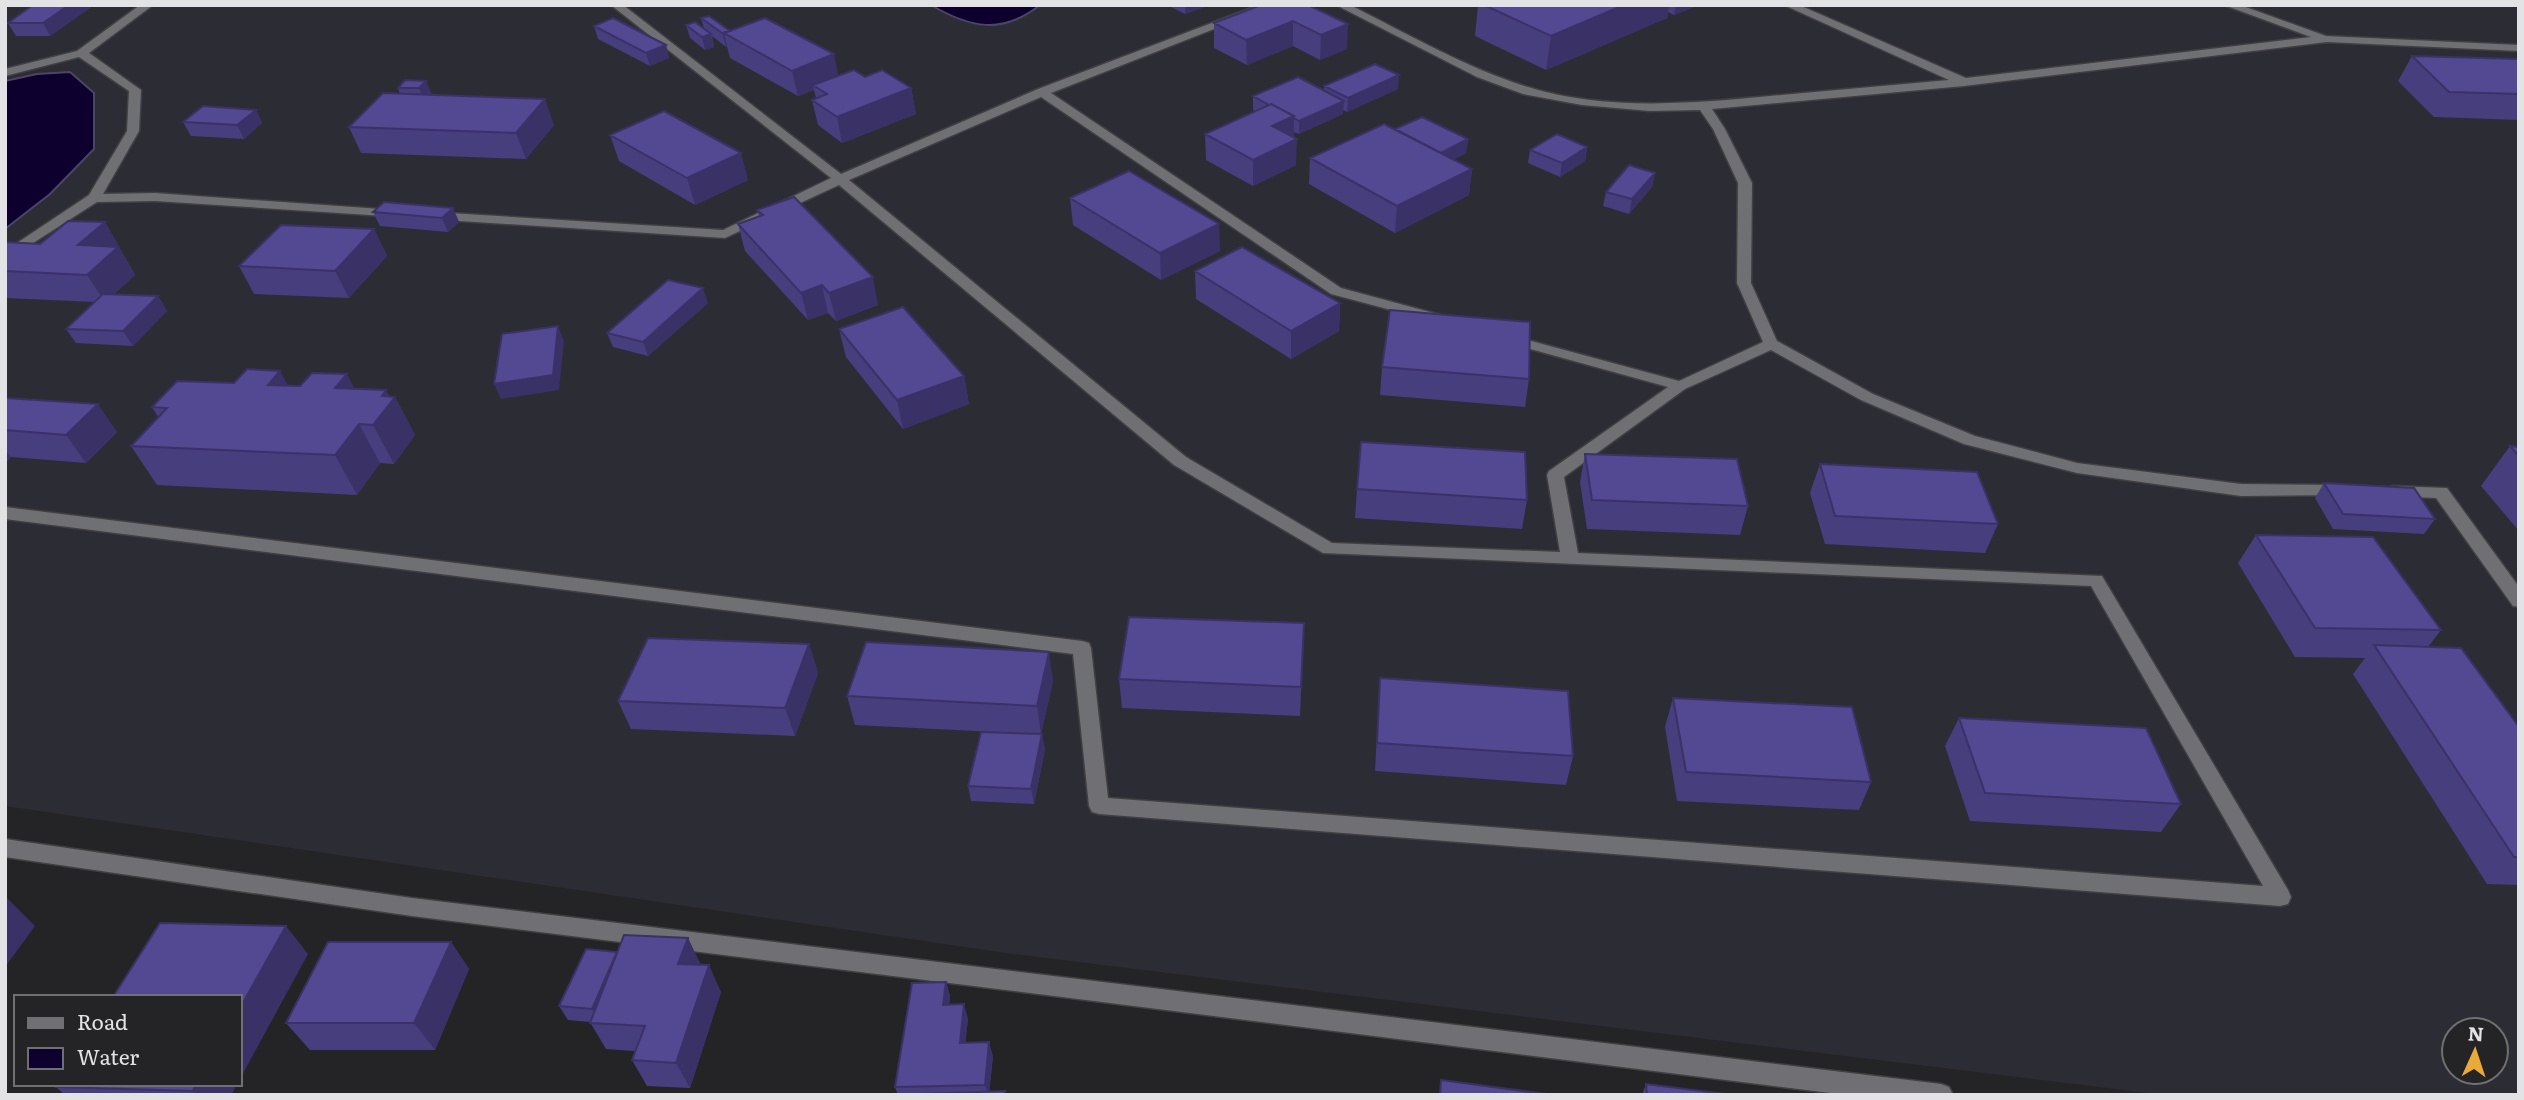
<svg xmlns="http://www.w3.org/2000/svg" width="2524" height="1100" font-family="Literata,serif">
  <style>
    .built { fill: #2c2c35; fill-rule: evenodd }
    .water { fill: #0d002f; stroke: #4d4466; stroke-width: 2 }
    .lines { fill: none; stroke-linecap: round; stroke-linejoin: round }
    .lane-casing { stroke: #404043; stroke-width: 3 }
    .street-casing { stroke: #404043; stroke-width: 3 }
    .lane { fill: #707074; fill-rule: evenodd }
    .street { fill: #707074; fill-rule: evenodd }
    .wall { fill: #473e7e }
    .shaded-wall { fill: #3a3266 }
    .building { fill: #534892; stroke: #3a3266; stroke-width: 2 }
  </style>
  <rect width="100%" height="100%" fill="#242427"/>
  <path class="built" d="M5 5H2519V1095H2165L1013 954 5 806ZM2454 1030H2496V1072H2454Z"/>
  <path class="water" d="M931 5H1040C1002 35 970 28 931 5Z
    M70 72 94 93V149L50 194 5 229V81L37 74Z"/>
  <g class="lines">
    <defs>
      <path id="lane" d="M140 5H153L89 53 141 90 139 131 103 194 155 193 395 210 400 211V217L155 201 97 202 5 261V251L89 195 127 131 129 91 79 57 5 76V69L77 51Z
        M611 5H623L841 174 1038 89 1259 5H1275L1051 93 1341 288 1441 315 1443 318 1441 321 1436 322 1331 294 1041 97 849 180 1186 457 1332 543 1560 552 1547 475 1549 471 1668 387 1501 341 1499 338 1506 334 1679 381 1763 342 1737 283 1738 183 1713 129 1700 110 1650 111 1582 105 1523 94 1477 77 1336 5H1350C1408 34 1466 68 1528 87 1607 112 1699 103 1781 95 1837 90 1893 85 1949 80L1784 5H1799L1966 78 2311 37 2224 5H2240L2326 36 2519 45V51L2327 42 1964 86 1712 109 1725 129 1752 183 1751 283 1777 341 1873 394 1975 436 2077 463 2241 484 2340 485 2346 487 2348 491 2346 495 2241 496 2077 473 1964 444 1861 400 1771 350 1685 389 1564 477 1578 553 2102 576 2288 890 2291 897 2288 904 2280 906 1099 814 1092 812 1089 806 1073 654 5 519V507L1082 641 1089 643 1091 648 1108 798 2263 886 2091 586 1323 553 1174 465 839 185 725 238 428 219V213L433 212 723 230 831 178Z
        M2393 486 2447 488 2519 587V607L2513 606 2436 498 2387 496 2385 492 2387 488Z"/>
      <path id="street" d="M5 839 412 898 1941 1084 1949 1087 1953 1095H1847L412 916 5 857Z"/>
    </defs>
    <use href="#lane" class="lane-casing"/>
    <use href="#street" class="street-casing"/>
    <use href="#lane" class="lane"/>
    <use href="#street" class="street"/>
  </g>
  <path class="wall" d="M33 5H94L50 36H16L8 23Z
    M1167 5H1210L1185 14Z
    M1308 5 1347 49 1320 60 1293 46 1247 65 1214 48V23Z
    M1478 5H1694V7L1674 15 1668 12 1667 18 1546 70 1475 36Z
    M701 18 838 75 865 77 911 88 916 114 842 143 818 125 812 100 816 98 814 90 798 96 730 58 727 46 726 47 712 36 714 47 705 50 690 38 686 25 704 28Z
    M594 26 666 45 669 58 650 66 598 39Z
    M2412 56 2519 59V120L2434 117 2398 81Z
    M426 81 431 95 554 125 526 159 361 153 349 127 400 94 398 88Z
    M1324 86 1398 89 1347 112 1343 110V114L1299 134 1294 132 1296 165 1253 186 1206 160 1205 134 1255 111 1253 110V96L1324 90Z
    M256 110 262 123 244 139 191 136 183 122Z
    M1395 129 1468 139 1466 153 1454 159 1472 169 1469 195 1395 233 1309 184 1310 158Z
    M610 135 748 180 695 205 619 161Z
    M1587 147 1585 161 1560 177 1528 163 1530 150Z
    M1655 173 1652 187 1629 214 1603 206 1606 192Z
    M1070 198 1220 251 1161 280 1073 225Z
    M453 208 459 222 448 232 380 226 373 212Z
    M757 210 878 305 836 321 828 313 808 320 745 251 738 224 759 216Z
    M105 222 135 275 113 295 158 296 167 311 133 346 76 343 66 329 95 302 5 298V242L40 244Z
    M374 229 387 256 349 298 254 294 239 266Z
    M1195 271 1340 303 1339 331 1291 359 1196 299Z
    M708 303 648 356 613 347 607 333Z
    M839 329 964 376 969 404 903 429 846 357Z
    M1382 367 1529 379 1525 407 1380 395Z
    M288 386 355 389 389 396 395 397 415 435 394 464 380 463 357 495 157 485 131 446 158 417 152 407Z
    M5 398 117 432 86 463 11 457 5 463Z
    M2510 446 2519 447V531L2481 486Z
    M1585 454 1748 506 1740 535 1587 529 1580 482Z
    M1820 464 1998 524 1985 553 1825 544 1810 493Z
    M2324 483 2435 519 2424 534 2333 529 2315 498Z
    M1357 489 1527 500 1522 529 1355 518Z
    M2256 535 2441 630 2428 647 2519 727V885L2487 884 2353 674 2365 658 2295 657 2238 563Z
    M1304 623 1300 716 1122 708 1119 679Z
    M809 644 818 673 795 736 631 729 618 701Z
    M1380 678 1573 756 1566 785 1375 771Z
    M1053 681 1041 734 1045 749 1034 804 971 801 968 786 996 732 855 725 847 696Z
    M1673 698 1871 782 1859 810 1677 801 1665 727Z
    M1959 718 2181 804 2161 832 1970 821 1945 746Z
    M688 938 700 965 721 992 690 1088 647 1086 632 1060 635 1051 606 1049 590 1022 568 1020 559 1006 617 952Z
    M451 942 469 969 435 1050H310L286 1023Z
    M946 982 950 996 949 1005 968 1019 965 1043 993 1056 989 1092 1005 1095H898L895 1087Z
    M237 1084 231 1095H65L56 1087Z
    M1646 1084 1733 1095H1642Z"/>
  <path class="shaded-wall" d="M69 5H94L50 36 43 23Z
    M1185 5H1210L1185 14Z
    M1624 5H1669L1667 18 1546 70 1551 36Z
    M1676 5H1694V7L1674 15Z
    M1293 21V46L1247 65 1246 40Z
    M1348 24 1347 49 1320 60 1321 35Z
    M722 33H724L727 46 726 47Z
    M711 34 714 47 705 50 702 37Z
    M666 45 669 58 650 66 646 53Z
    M834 54 839 79 813 85 814 90 798 96 792 71Z
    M1399 75 1398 89 1347 112 1348 98Z
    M426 81 432 94 425 102 419 88Z
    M911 88 916 114 842 143 837 117Z
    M545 99 554 125 526 159 516 133Z
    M1344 101 1343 114 1299 134V121Z
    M256 110 262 123 244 139 237 125Z
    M1294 116V140L1297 139 1296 165 1253 186V160L1272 126Z
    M1468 139 1466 153 1435 169 1437 155Z
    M1587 147 1585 161 1560 177 1562 163Z
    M741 153 748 180 695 205 687 178Z
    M1472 169 1469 195 1395 233 1397 206Z
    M1655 173 1652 187 1629 214 1632 199Z
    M453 208 459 222 448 232 442 218Z
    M105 222 135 275 105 302 87 275 78 245Z
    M1219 224 1220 251 1161 280 1160 253Z
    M374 229 387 256 349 298 335 271Z
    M873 277 878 305 836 321 829 293Z
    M822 285 828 313 808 320 801 293Z
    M703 288 708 303 648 356 643 342Z
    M158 296 167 311 133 346 123 331Z
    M1340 303 1339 331 1291 359V331Z
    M558 326 564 341 559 390 501 399 494 384Z
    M280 371 302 410 268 385Z
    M347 374 367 413 335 388Z
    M964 376 969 404 903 429 897 400Z
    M386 390 392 401 395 397 415 435 394 464 373 425 382 396Z
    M98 404 117 432 86 463 66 435Z
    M359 424 380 463 357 495 335 455Z
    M5 450 11 457 5 463Z
    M809 644 818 673 795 736 785 708Z
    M1049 652 1053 681 1041 735 1037 706Z
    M1042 734 1045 749 1034 804 1031 789Z
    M7 898 35 926 5 967V900Z
    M286 926 308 954 240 1079V1008Z
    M688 938 701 965 678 964Z
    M451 942 469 969 435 1050 414 1023Z
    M617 952 600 1023 592 1009Z
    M709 965 721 992 690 1088 676 1063Z
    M946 982 950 996 947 1019 943 1005Z
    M964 1004 968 1019 964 1057 960 1043Z
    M989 1042 993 1056 989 1095H988L985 1085Z
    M196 1084H237L231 1095H196L193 1091Z"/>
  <path class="building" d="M33 5H69L43 23H8Z
    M1261 5H1308L1348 24 1321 35 1293 21 1246 40 1214 23Z
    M1484 5H1624L1551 36Z
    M709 16 730 31 722 33 701 18Z
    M613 18 666 45 646 53 594 26Z
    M765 18 834 54 792 71 724 33Z
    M695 22 711 34 702 37 686 25Z
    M2412 56 2519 59V94L2449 92Z
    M1375 64 1399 75 1348 98 1324 86Z
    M854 70 865 77 882 70 911 88 837 117 812 100 827 94 813 85Z
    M1298 77 1344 101 1299 121 1294 118V116L1271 104 1269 105 1253 96Z
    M405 80 426 81 419 88H398Z
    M383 93 545 99 516 133 349 127Z
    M1271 104 1294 116 1272 126 1297 139 1253 160 1205 134Z
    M203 106 256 110 237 125 183 122Z
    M664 111 741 153 687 178 610 135Z
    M1422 117 1468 139 1441 153 1395 129Z
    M1384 124 1472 169 1397 206 1310 158Z
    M1557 134 1587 147 1562 163 1530 150Z
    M1629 165 1655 173 1632 199 1606 192Z
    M1129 171 1219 224 1160 253 1070 198Z
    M794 197 873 277 829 293 822 285 801 293 738 224 763 215 757 210Z
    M384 202 453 208 442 218 373 212Z
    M68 221 105 222 78 245 118 247 87 275 5 271V242L40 244Z
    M281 225 374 229 335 271 239 266Z
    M1242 247 1340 303 1291 331 1195 271Z
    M668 280 703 288 643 342 607 333Z
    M103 294 158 296 123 331 66 329Z
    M903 307 964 376 897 400 839 329Z
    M1390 310 1530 322 1529 379 1382 367Z
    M558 326 553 375 494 384 502 334Z
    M247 369 280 371 268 385 300 386 312 373 347 374 335 388 386 390 382 396 395 397 373 425 359 424 335 455 131 446 167 408 152 407 177 381 234 383Z
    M5 398 98 404 66 435 5 430Z
    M1361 442 1525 452 1527 500 1357 489Z
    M2510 446 2519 447V456Z
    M1585 454 1737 459 1748 506 1592 500Z
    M1820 464 1977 472 1998 524 1835 516Z
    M2324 483 2414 488 2435 519 2343 514Z
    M2256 535 2373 537 2441 630 2315 628Z
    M1129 617 1304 623 1301 687 1119 679Z
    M648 638 809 644 785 708 618 701Z
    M866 642 1049 652 1037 706 847 696Z
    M2374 645 2461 648 2519 727V857H2514Z
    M1380 678 1568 691 1573 756 1377 743Z
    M1673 698 1852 707 1871 782 1686 772Z
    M1959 718 2146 728 2181 804 1985 793Z
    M981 732 1042 734 1031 789 968 786Z
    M160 923 286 926 240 1008V997H113Z
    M624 935 688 938 678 964 709 965 676 1063 632 1060 645 1026 590 1023Z
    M328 942H451L414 1023H286Z
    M586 949 617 952 592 1009 559 1006Z
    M946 982 943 1005 964 1004 960 1043 989 1042 985 1085 895 1087 912 983Z
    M1441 1080 1553 1095H1440Z
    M58 1084H196L193 1091 56 1087Z
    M1646 1084 1733 1095H1647Z
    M1005 1091 1004 1095H922V1094Z"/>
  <rect width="2524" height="1100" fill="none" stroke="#e3e3e5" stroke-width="14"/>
  <rect x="14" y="995" width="228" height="91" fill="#242427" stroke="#707073" stroke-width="2"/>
  <rect x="28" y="1018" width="35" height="10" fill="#707074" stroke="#707073" stroke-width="2"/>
  <text x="77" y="1030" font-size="21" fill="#e3e3e5">Road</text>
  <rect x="28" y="1048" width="35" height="21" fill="#0d002f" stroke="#707073" stroke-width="2"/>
  <text x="77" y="1065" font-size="21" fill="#e3e3e5">Water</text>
  <g transform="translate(2475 1051) rotate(3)"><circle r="33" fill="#242427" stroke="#707073" stroke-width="2"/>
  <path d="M0-5L12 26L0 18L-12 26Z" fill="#eaaa39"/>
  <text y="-10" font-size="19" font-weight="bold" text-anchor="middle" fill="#e3e3e5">N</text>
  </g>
</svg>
